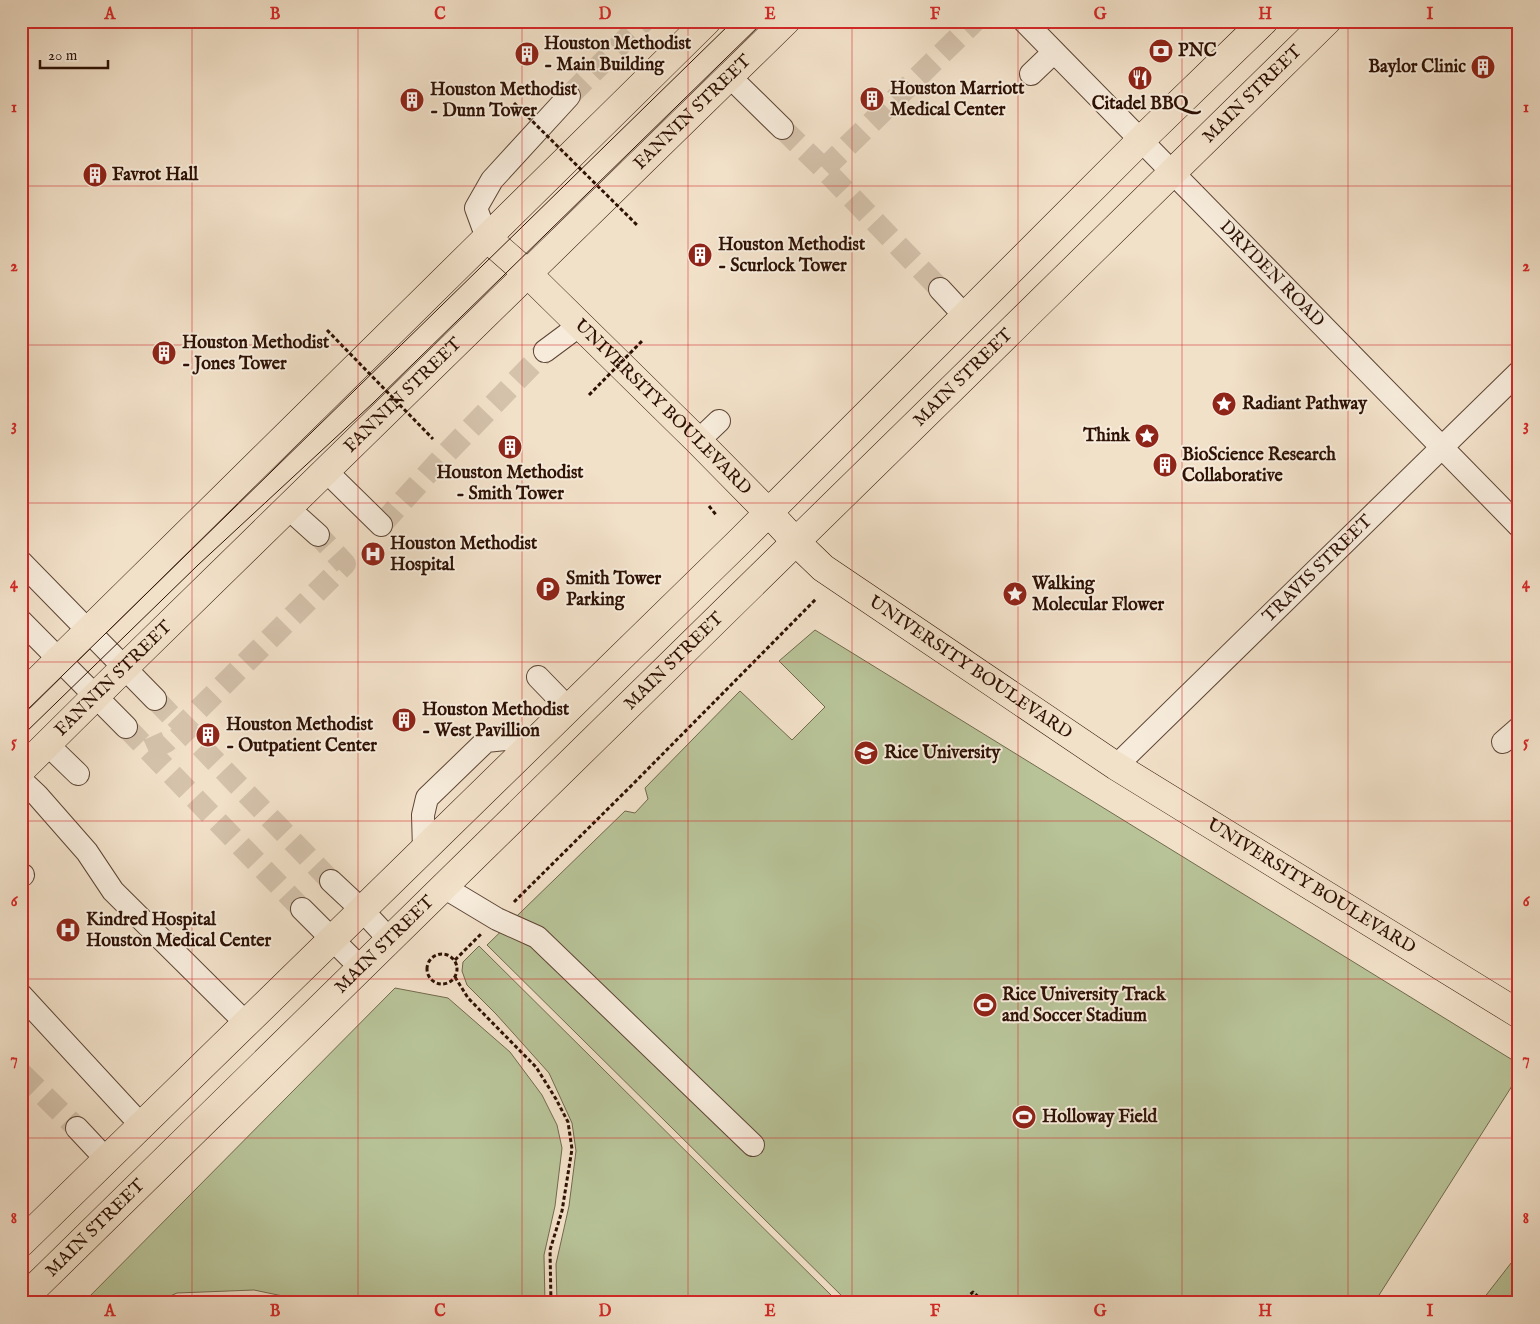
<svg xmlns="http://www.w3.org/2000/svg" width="1540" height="1324" font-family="'IM FELL English',serif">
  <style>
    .green { fill: #b8c398; stroke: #726a4e }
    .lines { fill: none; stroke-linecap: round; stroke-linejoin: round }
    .minor-tunnel { stroke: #d4c2ab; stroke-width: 22; stroke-dasharray: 22 11; stroke-linecap: butt }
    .minor-casing { stroke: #5e4535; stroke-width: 24 }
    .major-casing { stroke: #2d1104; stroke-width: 29 }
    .path { stroke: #2d1104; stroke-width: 3; stroke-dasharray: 4 2.5; stroke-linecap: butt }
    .minor { stroke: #f7ecdc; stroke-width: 22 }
    .major { stroke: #f2e1c9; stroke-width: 28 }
    .tram { stroke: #2d1104; stroke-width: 1 }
    .path-bridge { stroke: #2d1104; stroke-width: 3; stroke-dasharray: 4 2.5; stroke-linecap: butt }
    .grid { fill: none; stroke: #d62828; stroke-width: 1; stroke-opacity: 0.55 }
    .labels { text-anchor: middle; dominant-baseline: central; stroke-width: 4; stroke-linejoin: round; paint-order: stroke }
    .poi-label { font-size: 18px; font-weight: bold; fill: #2d1104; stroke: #f7ecdc; text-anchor: start }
    .street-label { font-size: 18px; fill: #2d1104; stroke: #f7ecdc }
    .neatline { fill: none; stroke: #d62828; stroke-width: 2 }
    .grid-label { font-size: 16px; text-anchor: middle; font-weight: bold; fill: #d62828 }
  </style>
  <rect width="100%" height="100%" fill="#f2e1c9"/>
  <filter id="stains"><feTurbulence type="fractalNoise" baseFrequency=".004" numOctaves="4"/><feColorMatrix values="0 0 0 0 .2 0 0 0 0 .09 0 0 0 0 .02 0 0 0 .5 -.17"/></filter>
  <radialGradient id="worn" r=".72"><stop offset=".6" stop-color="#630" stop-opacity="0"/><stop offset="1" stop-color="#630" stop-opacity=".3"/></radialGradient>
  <path class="green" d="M815 630 1519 1064V1075L1374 1303H849L487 945 625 811 635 813 648 799 645 788 740 691 792 740 825 707 779 661Z
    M479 946 839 1303H557L556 1264 569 1206 576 1151 572 1123 549 1073 496 1014 467 985 462 971 463 962Z
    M395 988 448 998 510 1052 542 1095 557 1125 562 1148 555 1206 544 1255 545 1303H304L297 1299 254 1290 177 1293 155 1303H83Z
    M1519 1255V1303H1480L1515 1258Z"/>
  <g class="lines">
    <path class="minor-tunnel" d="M569 96 644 21
      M782 128 824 169 940 289
      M824 169 975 21
      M381 525 441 459 545 351
      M155 699 331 881
      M126 727 302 909
      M148 750 166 742 182 726 345 564 318 535
      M21 1073 77 1128"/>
    <defs>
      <g id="minor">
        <path id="s1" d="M1024 21 1519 526"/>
        <path d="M1031 74 1054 52"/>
        <path d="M730 77 782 128"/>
        <path d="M487 238 476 208 492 180 569 96"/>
        <path d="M940 289 965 316"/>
        <path d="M545 351 580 325"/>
        <path d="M698 441 719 421"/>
        <path d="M326 471 381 525"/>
        <path d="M288 508 318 535"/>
        <path d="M21 562 155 699"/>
        <path d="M21 621 126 727"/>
        <path d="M538 677 568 708"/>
        <path d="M1503 742 1519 728"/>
        <path d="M47 744 78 774"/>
        <path id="s2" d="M1116 766 1519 372"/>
        <path d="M21 780 37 795 87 852 113 891 246 1023"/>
        <path d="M424 850 423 815 427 798 486 741 505 739 531 745"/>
        <path d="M21 874 23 875"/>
        <path d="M331 881 362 910 390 940"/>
        <path d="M447 884 452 892 497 919 537 937 753 1145"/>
        <path d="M302 909 361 968"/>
        <path d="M21 995 142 1126"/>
        <path d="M77 1128 107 1160"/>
      </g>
      <g id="major">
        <path id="s3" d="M487 238 528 274 698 441 768 512 796 542 823 568 1116 766 1519 1014"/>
        <path d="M21 697 707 21"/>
        <path id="s4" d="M21 770 125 667 786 21"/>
        <path d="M21 1243 741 540 1140 141 1264 21"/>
        <path id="s5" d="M21 1301 1327 21"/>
      </g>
    </defs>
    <use href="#minor" class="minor-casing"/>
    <use href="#major" class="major-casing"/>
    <path class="path" d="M709 506 717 516
      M514 902 635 782 816 599
      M427 969a15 15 0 1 1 30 0a15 15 0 1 1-30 0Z
      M455 960 481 934
      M455 977 468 998 536 1067 556 1099 568 1122 572 1149 562 1211 550 1250 551 1303
      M961 1303 973 1292 985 1303"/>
    <use href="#minor" class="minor"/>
    <use href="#major" class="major"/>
    <path class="tram" d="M21 716 733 21
      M21 737 198 565 373 403 764 21"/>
    <path class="path-bridge" d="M514 103 637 225
      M327 330 433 439
      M589 395 643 340"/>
  </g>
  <path class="grid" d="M192 21V1303M358 21V1303M522 21V1303M688 21V1303M852 21V1303M1018 21V1303M1182 21V1303M1348 21V1303M21 186H1519M21 345H1519M21 503H1519M21 662H1519M21 821H1519M21 979H1519M21 1138H1519"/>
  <defs>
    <symbol id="bank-disc" viewBox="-11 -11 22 22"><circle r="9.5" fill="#8f2418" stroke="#f7ecdc"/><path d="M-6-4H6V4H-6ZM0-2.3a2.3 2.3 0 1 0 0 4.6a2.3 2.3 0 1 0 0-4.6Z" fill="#fff"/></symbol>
    <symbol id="building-disc" viewBox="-11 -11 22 22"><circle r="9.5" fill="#8f2418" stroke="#f7ecdc"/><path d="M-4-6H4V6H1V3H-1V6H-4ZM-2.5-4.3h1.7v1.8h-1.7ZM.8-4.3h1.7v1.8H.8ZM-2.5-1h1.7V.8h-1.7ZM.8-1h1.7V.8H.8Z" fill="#fff"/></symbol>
    <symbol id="restaurant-disc" viewBox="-11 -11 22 22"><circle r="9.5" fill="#8f2418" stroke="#f7ecdc"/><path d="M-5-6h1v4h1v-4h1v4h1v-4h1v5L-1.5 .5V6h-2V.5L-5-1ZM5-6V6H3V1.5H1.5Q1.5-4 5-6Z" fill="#fff"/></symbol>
    <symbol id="sight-disc" viewBox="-11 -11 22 22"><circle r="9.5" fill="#8f2418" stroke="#f7ecdc"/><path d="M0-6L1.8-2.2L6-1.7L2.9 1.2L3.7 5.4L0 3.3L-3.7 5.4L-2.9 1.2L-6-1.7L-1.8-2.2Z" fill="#fff"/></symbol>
    <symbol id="hospital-disc" viewBox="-11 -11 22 22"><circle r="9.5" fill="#8f2418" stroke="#f7ecdc"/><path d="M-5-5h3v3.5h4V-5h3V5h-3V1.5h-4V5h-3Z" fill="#fff"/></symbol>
    <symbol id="parking-disc" viewBox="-11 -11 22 22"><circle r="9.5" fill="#8f2418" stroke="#f7ecdc"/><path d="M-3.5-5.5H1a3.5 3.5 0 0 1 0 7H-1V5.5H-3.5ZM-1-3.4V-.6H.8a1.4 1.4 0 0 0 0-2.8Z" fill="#fff"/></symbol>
    <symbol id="university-disc" viewBox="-11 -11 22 22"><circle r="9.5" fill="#8f2418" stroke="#f7ecdc"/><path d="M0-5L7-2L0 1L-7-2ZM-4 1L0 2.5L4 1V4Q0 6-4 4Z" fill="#fff"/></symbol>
    <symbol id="stadium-disc" viewBox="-11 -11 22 22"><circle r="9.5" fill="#8f2418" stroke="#f7ecdc"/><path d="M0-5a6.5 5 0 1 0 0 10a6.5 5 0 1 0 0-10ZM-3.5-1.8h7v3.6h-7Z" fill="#fff"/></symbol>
  </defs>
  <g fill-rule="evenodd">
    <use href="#bank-disc" x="1147" y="37" width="28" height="28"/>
    <use href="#building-disc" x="513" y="40" width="28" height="28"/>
    <use href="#building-disc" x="1469" y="53" width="28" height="28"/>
    <use href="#restaurant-disc" x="1126" y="64" width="28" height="28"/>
    <use href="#building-disc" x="858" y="85" width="28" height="28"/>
    <use href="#building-disc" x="398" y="86" width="28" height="28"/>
    <use href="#building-disc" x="81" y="161" width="28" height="28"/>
    <use href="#building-disc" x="686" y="241" width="28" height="28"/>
    <use href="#building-disc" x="150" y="339" width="28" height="28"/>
    <use href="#sight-disc" x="1210" y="390" width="28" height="28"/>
    <use href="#sight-disc" x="1133" y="422" width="28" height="28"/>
    <use href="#building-disc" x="496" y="433" width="28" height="28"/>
    <use href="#building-disc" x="1151" y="451" width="28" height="28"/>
    <use href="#hospital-disc" x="359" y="540" width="28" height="28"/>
    <use href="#parking-disc" x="534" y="575" width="28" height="28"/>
    <use href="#sight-disc" x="1001" y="580" width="28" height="28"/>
    <use href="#building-disc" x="390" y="706" width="28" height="28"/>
    <use href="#building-disc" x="194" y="721" width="28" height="28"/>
    <use href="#university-disc" x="852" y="739" width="28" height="28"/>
    <use href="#hospital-disc" x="54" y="916" width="28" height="28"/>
    <use href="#stadium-disc" x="971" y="991" width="28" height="28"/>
    <use href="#stadium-disc" x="1010" y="1103" width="28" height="28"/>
  </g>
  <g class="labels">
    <g class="poi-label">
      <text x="544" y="44">Houston Methodist<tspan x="544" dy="21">- Main Building</tspan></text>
      <text x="1178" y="51">PNC</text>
      <text x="1466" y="67" text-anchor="end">Baylor Clinic</text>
      <text x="890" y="89">Houston Marriott<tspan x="890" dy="21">Medical Center</tspan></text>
      <text x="430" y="90">Houston Methodist<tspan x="430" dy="21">- Dunn Tower</tspan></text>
      <text x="1140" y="104" text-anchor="middle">Citadel BBQ</text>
      <text x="112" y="175">Favrot Hall</text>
      <text x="718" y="245">Houston Methodist<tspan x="718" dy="21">- Scurlock Tower</tspan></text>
      <text x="182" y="343">Houston Methodist<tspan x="182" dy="21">- Jones Tower</tspan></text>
      <text x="1242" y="404">Radiant Pathway</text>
      <text x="1130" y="436" text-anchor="end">Think</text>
      <text x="1182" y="455">BioScience Research<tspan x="1182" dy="21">Collaborative</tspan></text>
      <text x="510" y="473" text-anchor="middle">Houston Methodist<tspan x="510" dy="21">- Smith Tower</tspan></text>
      <text x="390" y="544">Houston Methodist<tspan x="390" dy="21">Hospital</tspan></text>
      <text x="566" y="579">Smith Tower<tspan x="566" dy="21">Parking</tspan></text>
      <text x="1032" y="584">Walking<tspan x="1032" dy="21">Molecular Flower</tspan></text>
      <text x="422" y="710">Houston Methodist<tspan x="422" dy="21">- West Pavillion</tspan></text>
      <text x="226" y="725">Houston Methodist<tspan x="226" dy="21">- Outpatient Center</tspan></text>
      <text x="884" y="753">Rice University</text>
      <text x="86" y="920">Kindred Hospital<tspan x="86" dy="21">Houston Medical Center</tspan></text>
      <text x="1002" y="995">Rice University Track<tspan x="1002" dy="21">and Soccer Stadium</tspan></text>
      <text x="1042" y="1117">Holloway Field</text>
    </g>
    <g class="street-label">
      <text stroke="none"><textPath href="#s5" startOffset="1724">MAIN STREET</textPath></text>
      <text stroke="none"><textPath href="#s4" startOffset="940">FANNIN STREET</textPath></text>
      <text stroke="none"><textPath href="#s1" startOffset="354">DRYDEN ROAD</textPath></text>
      <text stroke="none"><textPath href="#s5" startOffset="1319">MAIN STREET</textPath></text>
      <text stroke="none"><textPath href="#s4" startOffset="535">FANNIN STREET</textPath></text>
      <text stroke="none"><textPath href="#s3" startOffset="244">UNIVERSITY BOULEVARD</textPath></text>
      <text stroke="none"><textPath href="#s2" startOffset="282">TRAVIS STREET</textPath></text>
      <text stroke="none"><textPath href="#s5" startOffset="914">MAIN STREET</textPath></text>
      <text stroke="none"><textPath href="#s3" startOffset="649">UNIVERSITY BOULEVARD</textPath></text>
      <text stroke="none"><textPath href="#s4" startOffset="130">FANNIN STREET</textPath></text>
      <text stroke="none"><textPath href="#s3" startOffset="1054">UNIVERSITY BOULEVARD</textPath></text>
      <text stroke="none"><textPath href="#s5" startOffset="509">MAIN STREET</textPath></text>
      <text stroke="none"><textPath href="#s5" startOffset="104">MAIN STREET</textPath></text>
    </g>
  </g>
  <rect width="1540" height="1324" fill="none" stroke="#f2e1c9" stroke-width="55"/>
  <path d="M40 60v8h68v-8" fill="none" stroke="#2d1104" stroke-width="2.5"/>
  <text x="48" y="60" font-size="15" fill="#2d1104" stroke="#f7ecdc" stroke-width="4" paint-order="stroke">20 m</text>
  <rect x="28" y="28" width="1484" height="1268" class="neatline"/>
  <g class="grid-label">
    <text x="110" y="19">A</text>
    <text x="275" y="19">B</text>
    <text x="440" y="19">C</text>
    <text x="605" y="19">D</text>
    <text x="770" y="19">E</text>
    <text x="935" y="19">F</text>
    <text x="1100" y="19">G</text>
    <text x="1265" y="19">H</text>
    <text x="1430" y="19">I</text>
    <text x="14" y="112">1</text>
    <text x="1526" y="112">1</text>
    <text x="14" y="271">2</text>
    <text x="1526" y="271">2</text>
    <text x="14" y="430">3</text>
    <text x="1526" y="430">3</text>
    <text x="14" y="588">4</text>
    <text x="1526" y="588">4</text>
    <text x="14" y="747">5</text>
    <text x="1526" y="747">5</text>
    <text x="14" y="906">6</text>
    <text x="1526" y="906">6</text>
    <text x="14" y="1064">7</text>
    <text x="1526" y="1064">7</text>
    <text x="14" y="1223">8</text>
    <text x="1526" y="1223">8</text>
    <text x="110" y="1316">A</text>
    <text x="275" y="1316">B</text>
    <text x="440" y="1316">C</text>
    <text x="605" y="1316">D</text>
    <text x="770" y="1316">E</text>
    <text x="935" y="1316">F</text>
    <text x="1100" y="1316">G</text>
    <text x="1265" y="1316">H</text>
    <text x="1430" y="1316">I</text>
  </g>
  <rect width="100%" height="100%" filter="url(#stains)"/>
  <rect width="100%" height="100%" fill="url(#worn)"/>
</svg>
